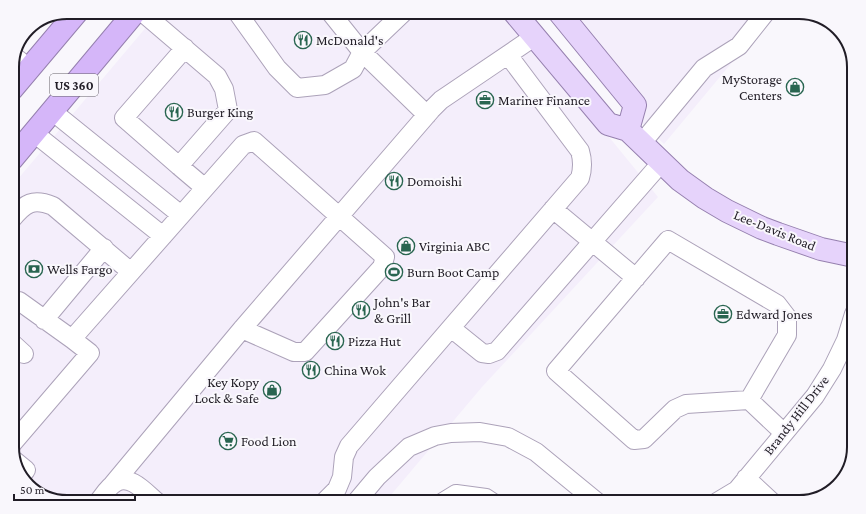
<svg xmlns="http://www.w3.org/2000/svg" width="866" height="514" font-family="'Crimson Pro',serif">
  <style>
    .built { fill: #f4eefb }
    .lines { fill: none; stroke-linecap: round; stroke-linejoin: round }
    .minor-casing { stroke: #aca2b9; stroke-width: 20 }
    .major-casing { stroke: #9680af; stroke-width: 24 }
    .highway-casing { stroke: #9680af; stroke-width: 24 }
    .minor { stroke: #fff; stroke-width: 18 }
    .major { stroke: #e6d3fb; stroke-width: 22 }
    .highway { stroke: #d5b6f9; stroke-width: 22 }
    .labels { text-anchor: middle; dominant-baseline: central; stroke-width: 4; stroke-linejoin: round; paint-order: stroke }
    .shield { fill: #f9f7fc; stroke: #625e66; stroke-width: 1 }
    .shield-label { font-size: 13px; font-weight: bold; fill: #211d26 }
    .poi-label { font-size: 14px; fill: #211d26; stroke: #f9f7fc; text-anchor: start }
    .street-label { font-size: 14px; fill: #211d26; stroke: #f9f7fc }
    .rim { fill: none; stroke: #211d26; stroke-width: 2 }
  </style>
  <rect width="100%" height="100%" fill="#f9f7fc"/>
  <path class="built" d="M159 12H507L658 197 482 387 385 502H67L39 495 19 475 12 451V186Z
    M550 12H774L664 144 604 87Z"/>
  <g class="lines">
    <defs>
      <path id="minor" d="M142 12 217 76 224 89 228 110 179 166 124 118 185 48
        M237 12 277 68 297 88 325 85 353 69 362 52 330 12
        M404 12 362 52 427 115
        M15 57 29 68
        M52 111 181 215
        M34 133 163 236
        M641 144 704 68 739 46 766 12
        M179 166 205 188
        M553 209 636 278
        M12 219C25 203 33 198 53 206L131 272
        M19 301 72 339
        M44 320 104 248
        M451 328 482 353 489 354 497 351 661 163
        M12 343 24 354
        M749 400 787 335V317L777 304 668 240 556 371 634 440 644 439 675 409 686 404 749 400 784 433
        M12 444 90 353 72 339 243 145 254 141 385 257 382 267 305 352H294L242 329
        M15 461 26 470 21 476
        M746 478 772 502
        M113 484 242 329 431 110 441 100 534 37
        M737 490 751 502
        M98 502C103 496 108 487 115 483 130 473 146 493 157 502
        M324 502 337 489 342 477 344 457 349 446 580 178C583 168 583 161 580 151L508 55
        M356 502 377 477 409 447 435 436 451 433 480 432 508 437 536 452 597 502
        M443 502 456 494 486 498 492 502
        M717 502 737 490 815 396 832 369 846 340 854 314"/>
      <path id="major" d="M514 12 608 124 628 130 680 180 705 198 727 211 762 228 778 234 821 249 854 256
        M559 12 635 105 628 130"/>
      <path id="highway" d="M12 89 77 12
        M12 159 135 12"/>
    </defs>
    <use href="#minor" class="minor-casing"/>
    <use href="#major" class="major-casing"/>
    <use href="#highway" class="highway-casing"/>
    <use href="#minor" class="minor"/>
    <use href="#major" class="major"/>
    <use href="#highway" class="highway"/>
  </g>
  <defs>
    <symbol id="restaurant-ring" viewBox="-11 -11 22 22"><circle r="9.5" fill="#f9f7fc" stroke="#296550" stroke-width="1.5"/><path d="M-5-6h1v4h1v-4h1v4h1v-4h1v5L-1.5 .5V6h-2V.5L-5-1ZM5-6V6H3V1.5H1.5Q1.5-4 5-6Z" fill="#296550"/></symbol>
    <symbol id="shop-ring" viewBox="-11 -11 22 22"><circle r="9.5" fill="#f9f7fc" stroke="#296550" stroke-width="1.5"/><path d="M-5-2.5h2.3a2.7 3.5 0 0 1 5.4 0H5L5.5 6h-11ZM-1.5-2.5h3a1.5 2.3 0 0 0-3 0Z" fill="#296550"/></symbol>
    <symbol id="office-ring" viewBox="-11 -11 22 22"><circle r="9.5" fill="#f9f7fc" stroke="#296550" stroke-width="1.5"/><path d="M-6-3h4V-5.5h4V-3h4V5H-6ZM-1-4.5V-3h2v-1.5ZM-6 0V1H6V0Z" fill="#296550"/></symbol>
    <symbol id="bank-ring" viewBox="-11 -11 22 22"><circle r="9.5" fill="#f9f7fc" stroke="#296550" stroke-width="1.5"/><path d="M-6-4H6V4H-6ZM0-2.3a2.3 2.3 0 1 0 0 4.6a2.3 2.3 0 1 0 0-4.6Z" fill="#296550"/></symbol>
    <symbol id="stadium-ring" viewBox="-11 -11 22 22"><circle r="9.5" fill="#f9f7fc" stroke="#296550" stroke-width="1.5"/><path d="M0-5a6.5 5 0 1 0 0 10a6.5 5 0 1 0 0-10ZM-3.5-1.8h7v3.6h-7Z" fill="#296550"/></symbol>
    <symbol id="supermarket-ring" viewBox="-11 -11 22 22"><circle r="9.5" fill="#f9f7fc" stroke="#296550" stroke-width="1.5"/><path d="M-6-5.5h2.5l.6 2H6L4.5 2H-2.5L-4.4-4H-6ZM-1.5 3.2a1.3 1.3 0 1 0 .1 0ZM3 3.2a1.3 1.3 0 1 0 .1 0Z" fill="#296550"/></symbol>
  </defs>
  <g fill-rule="evenodd">
    <use href="#restaurant-ring" x="293" y="30" width="20" height="20"/>
    <use href="#shop-ring" x="785" y="77" width="20" height="20"/>
    <use href="#office-ring" x="475" y="90" width="20" height="20"/>
    <use href="#restaurant-ring" x="164" y="102" width="20" height="20"/>
    <use href="#restaurant-ring" x="384" y="171" width="20" height="20"/>
    <use href="#shop-ring" x="396" y="236" width="20" height="20"/>
    <use href="#bank-ring" x="24" y="259" width="20" height="20"/>
    <use href="#stadium-ring" x="384" y="262" width="20" height="20"/>
    <use href="#restaurant-ring" x="351" y="300" width="20" height="20"/>
    <use href="#office-ring" x="713" y="304" width="20" height="20"/>
    <use href="#restaurant-ring" x="325" y="331" width="20" height="20"/>
    <use href="#restaurant-ring" x="301" y="360" width="20" height="20"/>
    <use href="#shop-ring" x="262" y="380" width="20" height="20"/>
    <use href="#supermarket-ring" x="218" y="431" width="20" height="20"/>
  </g>
  <g class="labels">
    <rect class="shield" x="50" y="74" width="48" height="22" rx="3"/>
    <g class="shield-label">
      <text x="74" y="85">US 360</text>
    </g>
    <g class="poi-label">
      <text x="316" y="40">McDonald's</text>
      <text x="782" y="79" text-anchor="end">MyStorage<tspan x="782" dy="16">Centers</tspan></text>
      <text x="498" y="100">Mariner Finance</text>
      <text x="187" y="112">Burger King</text>
      <text x="407" y="181">Domoishi</text>
      <text x="419" y="246">Virginia ABC</text>
      <text x="47" y="269">Wells Fargo</text>
      <text x="407" y="272">Burn Boot Camp</text>
      <text x="374" y="302">John's Bar<tspan x="374" dy="16">&amp; Grill</tspan></text>
      <text x="736" y="314">Edward Jones</text>
      <text x="348" y="341">Pizza Hut</text>
      <text x="324" y="370">China Wok</text>
      <text x="259" y="382" text-anchor="end">Key Kopy<tspan x="259" dy="16">Lock &amp; Safe</tspan></text>
      <text x="241" y="441">Food Lion</text>
    </g>
    <g class="street-label">
      <text transform="translate(775 230) rotate(22)">Lee-Davis Road</text>
      <text transform="translate(796 415) rotate(-52)">Brandy Hill Drive</text>
    </g>
  </g>
  <path d="M0 0H866V514H0ZM67 19H799A48 48 0 0 1 847 67V447A48 48 0 0 1 799 495H67A48 48 0 0 1 19 447V67A48 48 0 0 1 67 19Z" fill="#f9f7fc" fill-rule="evenodd"/>
  <path class="rim" d="M67 19H799A48 48 0 0 1 847 67V447A48 48 0 0 1 799 495H67A48 48 0 0 1 19 447V67A48 48 0 0 1 67 19Z"/>
  <path d="M14 494v6h121v-6" fill="none" stroke="#211d26" stroke-width="2"/>
  <text x="20" y="494" font-size="12" fill="#211d26" stroke="#f9f7fc" stroke-width="3" paint-order="stroke">50 m</text>
</svg>
